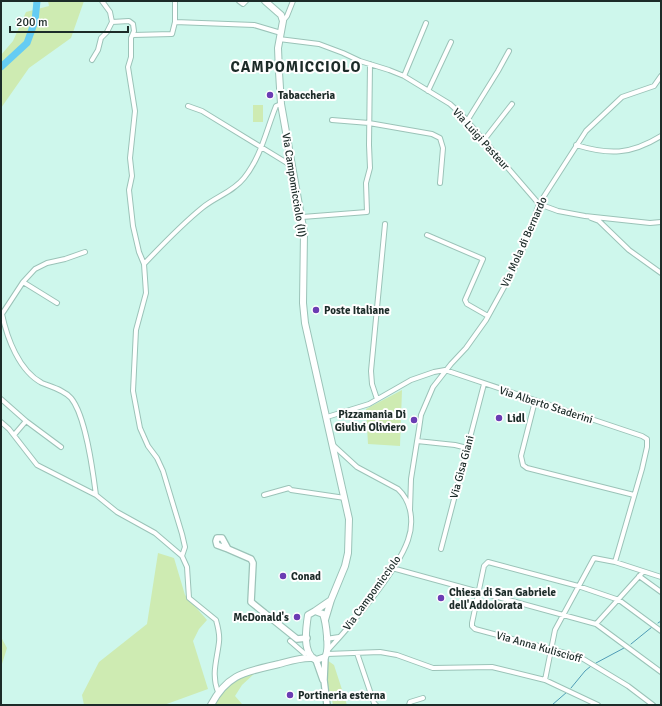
<svg xmlns="http://www.w3.org/2000/svg" width="662" height="706" font-family="Signika,sans-serif">
  <style>
    .green { fill: #ceebb2 }
    .lines { fill: none; stroke-linecap: round; stroke-linejoin: round }
    .stream { stroke: #4f9cb6; stroke-width: 1 }
    .river { stroke: #65ccf3; stroke-width: 7 }
    .street-casing { stroke: #9bc3b8; stroke-width: 6 }
    .secondary-casing { stroke: #9bc3b8; stroke-width: 8 }
    .primary-casing { stroke: #9bc3b8; stroke-width: 8 }
    .street { stroke: #fff; stroke-width: 4 }
    .secondary { stroke: #fff; stroke-width: 5.5 }
    .primary { stroke: #fff; stroke-width: 6 }
    .poi-dot { fill: #6b3cb3; stroke: #fff; stroke-width: 1.5 }
    .labels { text-anchor: middle; dominant-baseline: central; stroke-width: 4; stroke-linejoin: round; paint-order: stroke }
    .poi-label { font-size: 11px; font-weight: bold; fill: #1c2b28; stroke: #fff; text-anchor: start }
    .street-label { font-size: 11px; fill: #1c2b28; stroke: #fff }
    .district-label { font-size: 15px; font-weight: bold; letter-spacing: 1px; fill: #1c2b28; stroke: #fff }
  </style>
  <rect width="100%" height="100%" fill="#cef7ec"/>
  <path class="green" d="M48 1H84L71 38 29 68 1 108V55L13 41 26 12 49 6Z
    M253 105H263V122H253Z
    M402 390 400 446 368 444 366 409Z
    M158 553 174 558 185 595 207 620 199 629 193 641 208 689 164 705H84L82 695 99 662 147 624Z
    M1 637 7 648 2 664 1 661Z
    M327 660 334 665 347 705H333L331 696H328Z
    M255 673 242 685 235 696 242 704 241 705H214C225 687 234 679 255 673Z"/>
  <g class="lines">
    <path class="stream" d="M658 623 661 621
      M631 644 652 627
      M596 663 624 648
      M571 688 585 671 591 666
      M552 705 567 692"/>
    <path class="river" d="M1 67 27 43 35 21 37 1"/>
    <defs>
      <path id="street" d="M102 1 110 12 112 22
        M239 1 243 4 246 1
        M283 21 287 16 293 1
        M112 22 129 21 133 24 134 31 131 38V57L128 67 135 111 130 158 132 176 129 190 133 226 139 252 144 264 146 293 136 330 133 391 140 428 148 446 157 458 163 471 182 534 185 547 182 556
        M175 22V1
        M133 35 172 34 175 22 254 25 281 33
        M279 39 319 44 343 53 360 61 389 70 404 76 450 104 462 115 539 204 558 211 585 216 650 223 661 222
        M92 60 98 50 101 38 107 32 112 22
        M404 76 426 23
        M428 91 451 42
        M188 106 202 111 292 166
        M332 120 369 123 432 134 440 138 443 148 440 183
        M467 121 498 71 509 51
        M484 140 512 104
        M576 145C609 155 630 155 661 136
        M302 217 367 212 366 183 370 168 369 145 370 64
        M591 218 599 221 629 250 661 273
        M427 235 483 259 465 300 467 304 488 316
        M85 252 65 259 47 263 35 269 23 282 2 314C7 338 19 371 42 383 52 387 64 390 71 398 86 416 93 472 96 495
        M144 264C163 244 181 225 202 208 215 197 233 192 244 178 261 157 266 131 276 106L281 104
        M23 282 57 303
        M1 399 26 421 14 435
        M377 399 372 384 371 371 385 224
        M535 401 521 456 523 465 527 468 634 495
        M327 417 369 404 411 380 434 372 445 370 642 436 647 439V447L642 469 615 562 594 558 555 630 545 680
        M26 421 61 447
        M1 422 9 429 37 465 96 495 117 512 155 533 182 556 187 567 189 598 216 620C218 627 220 634 219 642 217 660 211 674 218 692
        M417 441 455 445 467 448
        M264 495 289 488 291 490 345 498
        M410 510 411 479 419 429 421 415 433 387 451 364 466 348 486 320 514 269 527 239 539 204 586 131 622 97 654 86 661 76
        M441 549 484 384
        M615 562 661 577
        M392 568 596 624 661 672
        M639 576 661 592
        M596 624 643 572
        M326 639 339 637
        M290 641 305 654
        M328 650C351 625 397 572 408 540 414 523 412 502 398 489L357 467 333 445
        M357 653 374 703 376 705
        M327 654 380 652 397 655 433 668 492 667 545 680 598 705
        M409 705 410 702 423 698
        M653 705 628 686 580 657 475 629 472 626V623L484 566 488 562 578 586 619 600 661 631"/>
      <path id="secondary" d="M228 549 217 545 216 541 217 538H222L228 549 251 559 253 563 251 602 297 639 307 638
        M325 657 324 680 327 705
        M316 660 323 680"/>
      <path id="primary" d="M265 1 281 15 283 21 278 48 279 72 281 104 304 233 303 303 305 323 349 519 348 553 345 566 331 600 325 620
        M315 611 323 614C326 622 330 650 325 657L316 660C302 654 306 628 308 615Z
        M315 611 331 600
        M211 705C228 673 246 672 279 664 290 661 301 657 313 658"/>
    </defs>
    <use href="#street" class="street-casing"/>
    <use href="#secondary" class="secondary-casing"/>
    <use href="#primary" class="primary-casing"/>
    <use href="#street" class="street"/>
    <use href="#secondary" class="secondary"/>
    <use href="#primary" class="primary"/>
  </g>
  <g class="poi-dot">
    <circle cx="270" cy="95" r="4"/>
    <circle cx="316" cy="310" r="4"/>
    <circle cx="499" cy="418" r="4"/>
    <circle cx="414" cy="420" r="4"/>
    <circle cx="283" cy="576" r="4"/>
    <circle cx="441" cy="598" r="4"/>
    <circle cx="297" cy="617" r="4"/>
    <circle cx="290" cy="695" r="4"/>
  </g>
  <g class="labels">
    <g class="poi-label">
      <text x="278" y="95">Tabaccheria</text>
      <text x="324" y="310">Poste Italiane</text>
      <text x="406" y="414" text-anchor="end">Pizzamania Di<tspan x="406" dy="13">Giulivi Oliviero</tspan></text>
      <text x="507" y="418">Lidl</text>
      <text x="291" y="576">Conad</text>
      <text x="449" y="592">Chiesa di San Gabriele<tspan x="449" dy="13">dell'Addolorata</tspan></text>
      <text x="289" y="617" text-anchor="end">McDonald's</text>
      <text x="298" y="695">Portineria esterna</text>
    </g>
    <g class="street-label">
      <text transform="translate(481 139) rotate(48)">Via Luigi Pasteur</text>
      <text transform="translate(294 185) rotate(81)">Via Campomicciolo (II)</text>
      <text transform="translate(524 242) rotate(-66)">Via Mola di Bernardo</text>
      <text transform="translate(546 405) rotate(18)">Via Alberto Staderini</text>
      <text transform="translate(462 467) rotate(-75)">Via Gisa Giani</text>
      <text transform="translate(372 593) rotate(-54)">Via Campomicciolo</text>
      <text transform="translate(539 647) rotate(16)">Via Anna Kuliscioff</text>
    </g>
    <g class="district-label">
      <text x="296" y="67">CAMPOMICCIOLO</text>
    </g>
  </g>
  <rect width="662" height="706" fill="none" stroke="#1c2b28" stroke-width="4"/>
  <path d="M10 26v6h118v-6" fill="none" stroke="#1c2b28" stroke-width="2"/>
  <text x="16" y="26" font-size="12" fill="#1c2b28" stroke="#ffffff" stroke-width="3" paint-order="stroke">200 m</text>
</svg>
